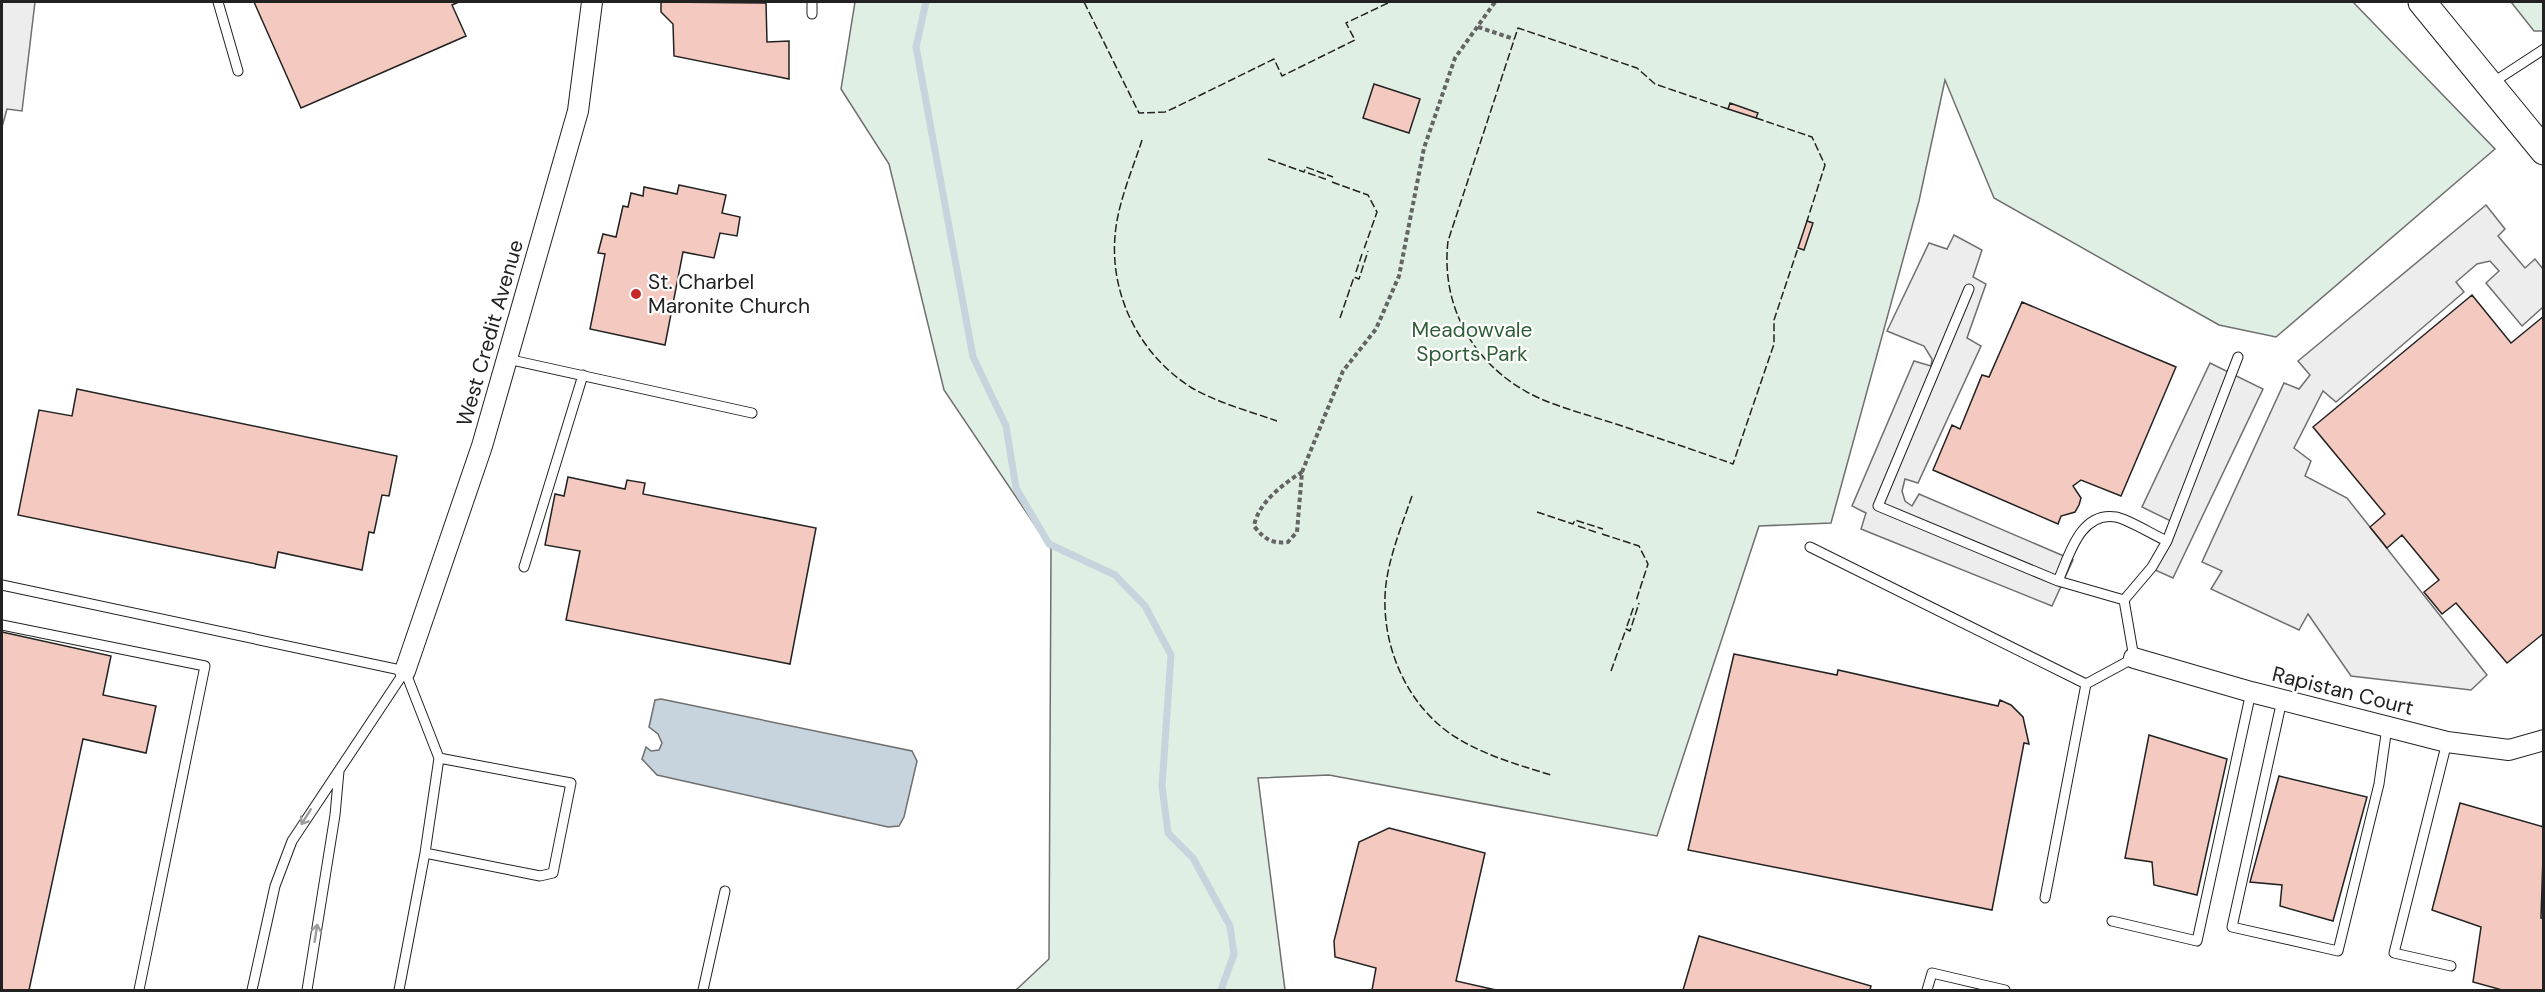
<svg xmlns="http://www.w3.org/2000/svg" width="2545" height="992" font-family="'DM Sans',sans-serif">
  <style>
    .green { fill: #e0efe3; stroke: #6f6f6f; stroke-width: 1.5 }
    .parking { fill: #ededed; stroke: #6f6f6f; stroke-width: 1.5 }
    .water { fill: #c7d3dd; stroke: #6f6f6f; stroke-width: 1.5 }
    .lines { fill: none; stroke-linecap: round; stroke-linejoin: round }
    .stream { stroke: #c7d3dd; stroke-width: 7 }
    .building { fill: #f3c9c0; stroke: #222; stroke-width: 1.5 }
    .lane-casing { stroke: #222; stroke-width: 11 }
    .street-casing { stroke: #222; stroke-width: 22 }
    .secondary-casing { stroke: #222; stroke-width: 29 }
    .path { stroke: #646464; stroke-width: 4; stroke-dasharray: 4.5 3; stroke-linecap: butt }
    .lane { stroke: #fff; stroke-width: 9 }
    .street { stroke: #fff; stroke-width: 20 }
    .secondary { stroke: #fff; stroke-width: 27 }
    .fence { stroke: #222; stroke-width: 1.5; stroke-dasharray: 8 3; stroke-linecap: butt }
    .oneway { stroke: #9c9c9c }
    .poi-dot { fill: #c62828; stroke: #fff; stroke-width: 2 }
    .labels { text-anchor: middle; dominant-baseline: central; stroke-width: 4.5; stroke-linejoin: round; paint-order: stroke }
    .poi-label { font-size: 21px; fill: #222; stroke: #fff; text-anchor: start }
    .park-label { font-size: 21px; fill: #2f5e38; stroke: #fff }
    .street-label { font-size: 21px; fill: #222; stroke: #fff }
  </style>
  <rect width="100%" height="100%" fill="#fff"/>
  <path class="green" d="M855 2H2353L2495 149 2276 337 2219 325 1994 198 1945 80 1919 201 1831 523 1759 526 1657 836 1329 775 1258 778 1285 990H1016L1049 959 1051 549 944 390 889 164 841 89Z
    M2511 2H2543V31H2534Z"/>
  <path class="parking" d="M2 2H35L22 111 7 109 2 127Z
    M2486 205 2505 229 2498 236 2525 268 2535 259 2543 269V307L2522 326 2486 283 2499 271 2490 261 2477 264 2456 282 2464 292 2336 402 2323 391 2294 448 2311 461 2305 476 2347 498 2487 675 2471 690 2351 676 2308 614 2299 630 2211 589 2222 571 2202 562 2284 383 2299 389 2310 375 2298 361Z
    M1954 235 1982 250 1973 277 1986 284 1967 338 1981 346 1918 483 1905 479 1902 491 1905 501 1912 506 1919 494 2073 560 2052 606 1861 529 1866 513 1852 506 1914 361 1931 366 1932 359 1924 346 1887 331 1929 243 1947 249Z
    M2210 363 2263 389 2173 578 2155 570 2177 524 2142 507Z"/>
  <path class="water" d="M661 699 912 751 917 761 904 817 899 826 888 827 657 775 642 759 646 747 651 751 659 750 662 743 658 734 649 727 655 700Z"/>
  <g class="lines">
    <path class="stream" d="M926 2 916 47 973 357 1006 426 1016 488 1049 544 1115 575 1145 606 1171 655 1162 786 1168 833 1193 858 1230 926 1234 954 1221 990"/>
  </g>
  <path class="building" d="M254 2H459L452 5 466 36 301 108Z
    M661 2 766 3 767 42 789 41V79L674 56 673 24 661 12Z
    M1374 84 1420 99 1409 133 1363 118Z
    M1730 103 1758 113 1756 118 1728 109Z
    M679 185 726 195 722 213 740 217 737 236 720 233 714 258 683 252 665 345 590 329 605 254 598 253 603 234 616 237 623 206 628 207 631 193 643 196 644 187 677 194Z
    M1807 221 1813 223 1804 250 1798 248Z
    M2472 295 2511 343 2544 316V633L2507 663 2456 603 2442 614 2424 592 2439 580 2402 535 2387 548 2370 527 2385 514 2313 427Z
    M2022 302 2176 367 2121 496 2081 480 2073 486 2081 498 2079 505 2075 512 2061 516 2058 524 1933 470 1952 425 1960 429 1982 375 1989 377Z
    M77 389 397 456 389 496 382 495 374 533 369 532 362 570 278 552 275 568 18 515 39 410 72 416Z
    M568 477 625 489 627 480 645 483 643 494 816 528 790 664 566 620 580 551 545 545 555 494 564 496Z
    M2 632 111 656 103 695 156 706 146 753 83 739 29 990H2Z
    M1734 654 1837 675 1838 670 1998 706 2000 700 2011 705 2023 717 2029 744 2024 743 1992 910 1688 850Z
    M2149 735 2227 759 2197 895 2154 885 2152 862 2125 858Z
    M2279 776 2367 797 2333 921 2280 906 2282 885 2250 882Z
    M2460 803 2544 827 2541 918 2544 919V990H2502L2473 982 2481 927 2432 910Z
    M1389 828 1485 853 1456 981 1496 990H1372L1376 968 1335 957 1334 941 1359 842Z
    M1699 936 1871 986 1870 990H1683Z"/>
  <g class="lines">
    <defs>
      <path id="lane" d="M218 2 238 71
        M812 2V14
        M2492 83 2544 49
        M1969 289 1878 506 2058 581 2124 600
        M507 359 752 413
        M1810 547 2086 684
        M524 567 583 375
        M2058 581C2069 556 2080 511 2116 517 2130 520 2153 535 2167 541
        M2 585 405 671
        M2 625 205 666 139 990
        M405 671 439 758 571 783 553 873 540 876 425 853 439 758
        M2282 700 2232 927 2338 951 2379 784 2387 727
        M2447 742 2394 953 2451 966
        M2045 898 2086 684 2134 658 2124 600 2152 567 2167 541 2238 357
        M2112 921 2197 941 2251 692
        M252 990 275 886 292 841 405 671
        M307 990 335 815 339 771
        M399 990 425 853
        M703 990 725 891
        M1927 990 1932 973 2005 990"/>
      <path id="street" d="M2134 658 2251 692 2447 742 2509 750 2544 740
        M405 671 482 446 578 111 592 2"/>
      <path id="secondary" d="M2422 2 2544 151"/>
    </defs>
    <use href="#lane" class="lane-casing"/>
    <use href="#street" class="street-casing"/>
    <use href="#secondary" class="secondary-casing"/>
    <path class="path" d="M1478 27 1514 39
      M1302 472C1283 484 1258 503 1254 526 1264 539 1272 544 1288 542L1297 532 1302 472 1343 371 1376 329 1399 276 1424 148 1455 58 1495 2"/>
    <use href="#lane" class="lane"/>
    <use href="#street" class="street"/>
    <use href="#secondary" class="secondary"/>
    <path class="fence" d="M1084 2 1139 113 1165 112 1174 108 1274 59 1282 76 1355 40 1346 23 1390 2
      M1728 109 1655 84 1637 68 1518 28 1448 241C1440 311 1478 371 1541 399 1565 409 1591 416 1616 424 1655 437 1694 450 1733 464L1774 344V320L1798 248
      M1756 118 1812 137 1825 165 1807 221
      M1142 140C1133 168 1120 198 1116 227 1107 291 1138 354 1192 388 1218 403 1249 411 1277 421
      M1268 159 1304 172 1306 167 1333 177
      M1308 173 1328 180
      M1332 182 1368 195 1377 212 1364 249
      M1356 272 1362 254
      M1340 318 1354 277 1359 279 1368 251
      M1412 496C1402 525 1390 554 1386 584 1379 642 1406 707 1457 738 1486 756 1519 765 1551 775
      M1537 512 1573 524 1575 520 1603 529
      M1578 526 1598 533
      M1602 534 1639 546 1648 564 1636 601
      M1627 626 1634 606
      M1611 671 1626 629 1630 631 1639 603"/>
  </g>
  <defs><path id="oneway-shaft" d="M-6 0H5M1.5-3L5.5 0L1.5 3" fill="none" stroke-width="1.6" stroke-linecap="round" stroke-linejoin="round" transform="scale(1.5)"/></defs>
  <g class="oneway">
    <use href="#oneway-shaft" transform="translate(306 817) rotate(122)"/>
    <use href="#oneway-shaft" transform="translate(316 933) rotate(-81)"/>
  </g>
  <circle class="poi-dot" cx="636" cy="294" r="6"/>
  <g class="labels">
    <g class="poi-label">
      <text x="648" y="282">St. Charbel<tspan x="648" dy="24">Maronite Church</tspan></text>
    </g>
    <g class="park-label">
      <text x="1472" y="330">Meadowvale<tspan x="1472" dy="24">Sports Park</tspan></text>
    </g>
    <g class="street-label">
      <text transform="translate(490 333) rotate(-74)">West Credit Avenue</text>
      <text transform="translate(2343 691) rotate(14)">Rapistan Court</text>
    </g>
  </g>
  <rect width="2545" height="992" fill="none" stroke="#222222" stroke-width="6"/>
</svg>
